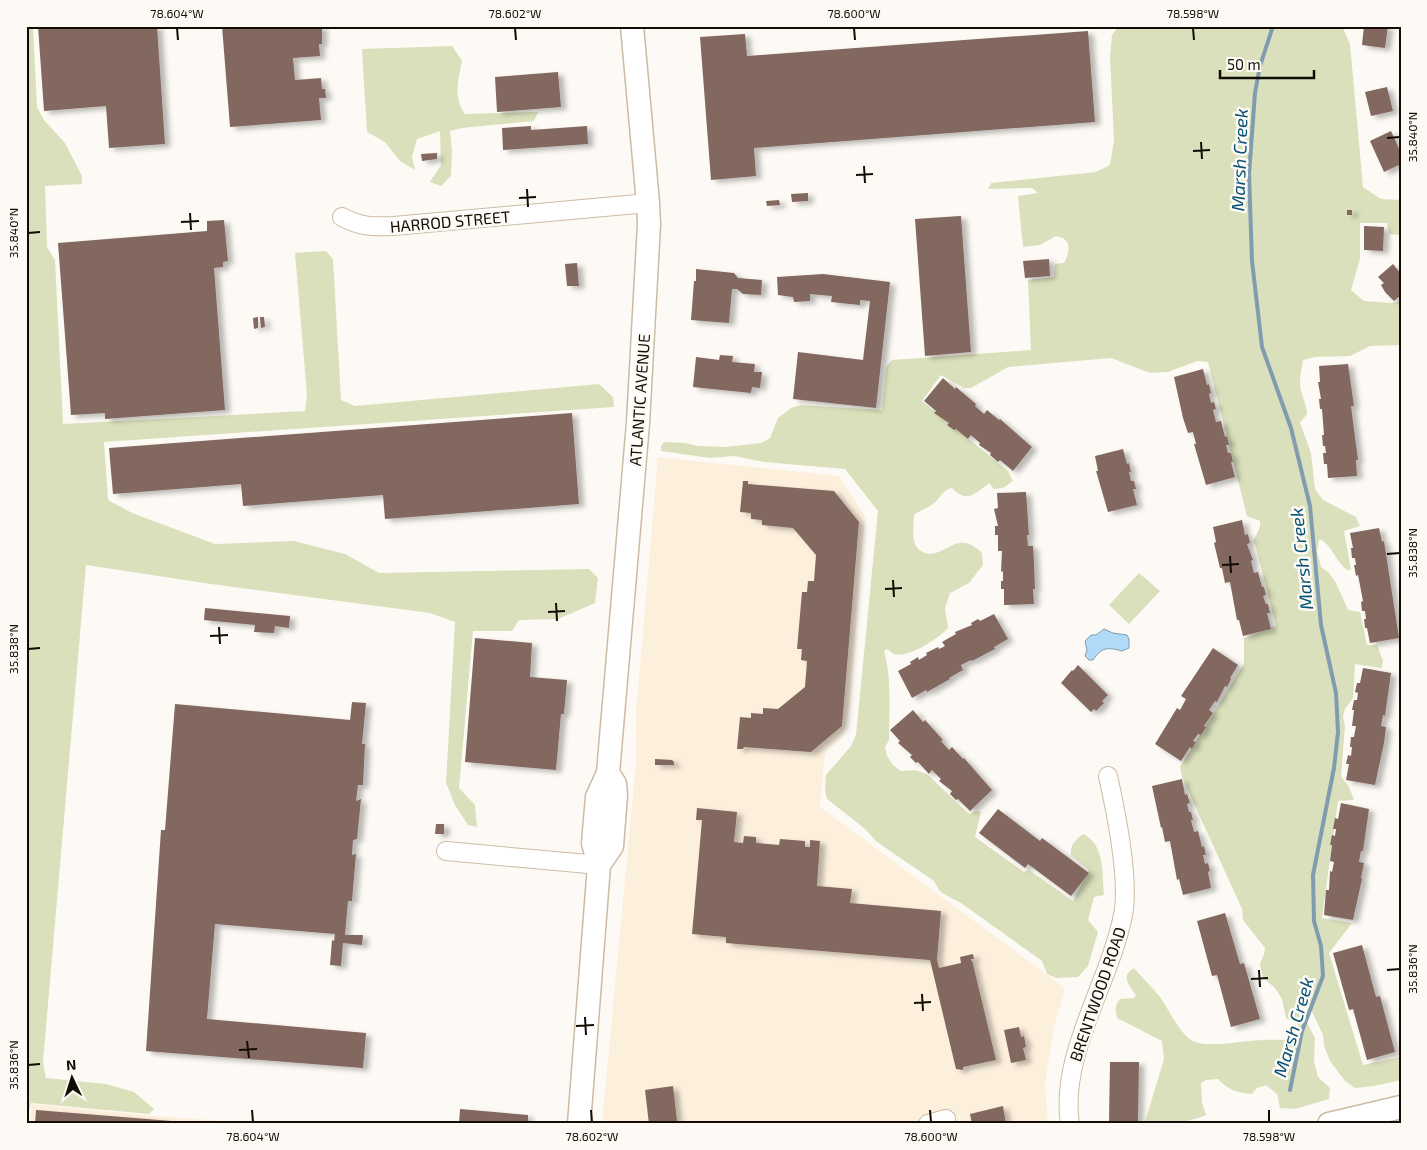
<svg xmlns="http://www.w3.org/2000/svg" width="1427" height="1150" font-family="'Exo 2',sans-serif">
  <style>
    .built { fill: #fcefdc }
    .green { fill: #dae0bb }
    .water { fill: #b0daf7; stroke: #819cae }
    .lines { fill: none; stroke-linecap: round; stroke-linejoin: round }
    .stream { stroke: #819cae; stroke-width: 4 }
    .building { fill: #836860; filter: url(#shadow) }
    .minor-casing { stroke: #ccbba4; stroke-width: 20 }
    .major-casing { stroke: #ccbba4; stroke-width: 25 }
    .minor { stroke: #fff; stroke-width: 18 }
    .major { stroke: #fff; stroke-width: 22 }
    .ticks { fill: none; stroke: #120c05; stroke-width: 2 }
    .labels { text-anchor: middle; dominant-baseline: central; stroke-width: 5; stroke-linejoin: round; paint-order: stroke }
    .street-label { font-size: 16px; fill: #120c05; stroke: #fdfaf5 }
    .water-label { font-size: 18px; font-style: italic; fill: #055075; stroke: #fdfaf5 }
    .neatline { fill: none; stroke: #120c05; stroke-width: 2 }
    .ticks-label { font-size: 12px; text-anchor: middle; fill: #120c05 }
  </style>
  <defs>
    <filter id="shadow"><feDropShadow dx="5.5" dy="3" stdDeviation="2.5" flood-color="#0004"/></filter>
  </defs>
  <rect width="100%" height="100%" fill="#fdfaf5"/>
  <path class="built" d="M658 457 839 476 865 516 850 706 843 735 825 753 820 807 1065 988 1054 1027 1045 1084 1048 1124H602L636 762V713Z
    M32 1104 154 1116 269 1124H29Z"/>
  <path class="green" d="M26 26H33L37 107 44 120 65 143 82 176V184L45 186 47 247 55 260 63 424 305 411 307 395 295 253 326 251 333 259 341 400 355 406 599 384 613 397 614 407 104 442 108 500 132 513 215 544 294 541 345 554 379 573 589 569 598 578 595 603 558 619 519 620 512 631H473L459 788 475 805 477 827 468 825 455 805 446 783 455 622 430 613 211 584 86 565 43 1062 46 1078 106 1084 134 1092 154 1109 149 1114 31 1103 27 1124Z
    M1119 26H1344V31L1350 44 1363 187 1381 199 1401 200V235L1389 234 1387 223H1360V259L1351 290 1364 301 1391 303 1401 301V345L1370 346 1350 356 1315 357 1303 360C1301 372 1298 383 1302 394 1304 402 1307 406 1307 414L1300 423 1311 453 1315 489 1323 500 1356 517 1360 526 1344 531 1351 570H1347C1336 562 1333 548 1322 540H1319L1317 551 1321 567 1329 573 1336 583 1348 610 1360 612 1367 645H1377L1383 661 1382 668 1355 664 1353 698 1345 709 1343 717 1345 726 1341 776 1349 787 1354 800 1338 801 1322 918 1352 923 1329 953 1363 1065 1401 1057V1080L1374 1086 1355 1088 1345 1081 1330 1061 1324 1046 1323 1035 1307 1001 1305 1002 1303 1015 1315 1038 1314 1061 1318 1077 1330 1088 1329 1099 1295 1109 1280 1108 1277 1094 1266 1085 1257 1088 1252 1094C1238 1093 1228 1090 1218 1079L1206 1080 1201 1083 1202 1103 1206 1115C1183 1125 1158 1124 1133 1124L1145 1122 1164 1059 1162 1041 1117 1018C1115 1010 1115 1005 1120 999L1134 998 1136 995C1129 985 1120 976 1134 968 1142 977 1152 987 1160 997 1168 1008 1182 1038 1195 1042 1211 1048 1246 1040 1264 1040 1275 1039 1284 1041 1295 1039L1298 1025 1286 1018 1282 999 1275 988 1263 978 1260 964 1264 954 1265 948 1243 920 1242 909 1182 777 1180 767 1244 664V638L1276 626 1254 540 1260 527V521L1247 516 1208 362 1197 361 1168 372 1150 373 1111 358 1008 367 971 388H964L941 375 922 401 1008 471 1013 481 1003 488 994 489 989 483C976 493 967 504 952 488 943 489 940 499 933 504 927 509 920 510 914 515 914 526 910 545 921 551 939 562 951 537 969 544 974 546 979 550 982 553L983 565 969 583 950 593 945 608 948 628C939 638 908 659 894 654 891 653 890 650 887 649L884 651C892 680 889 710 889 740L885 747 887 756 893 765 901 771 915 770 927 774 969 814 977 811 981 812 975 837 1024 872 1029 870 1073 901 1089 870 1071 855C1070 844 1075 841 1083 834 1105 844 1102 874 1104 895L1094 897 1088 920 1098 932 1088 966 1078 977 1056 978 1047 974 1042 961 961 903 942 893 939 890 934 881 877 842 864 828 827 799 825 791 826 775 851 746 856 735 878 511 845 469 764 462 734 456 710 458 661 451V446L664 442 685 443 698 446 725 447 761 443 770 438 778 418 791 408 801 405 882 410 886 367 892 360 1031 350 1028 280 1054 277 1055 264 1064 263C1070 251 1073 239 1056 236L1040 245 1023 247 1018 196 1038 193 1032 188 988 189 991 183 1096 172 1110 165 1114 140 1110 57 1112 35Z
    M452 46 462 61C458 80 453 97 465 114L538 112 534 121 462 128 450 131 452 151 451 176 441 186 430 182 441 165 440 131 417 139 412 157 415 170 400 161 385 142 367 132 362 49Z
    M1139 573 1160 591 1129 624 1109 605Z"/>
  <path class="water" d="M1104 629 1113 633 1127 635 1129 639V648L1122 651C1107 647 1102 647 1093 660H1089L1085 656 1087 650 1085 641 1091 635H1096Z"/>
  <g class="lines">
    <path class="stream" d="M1273 26 1260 66 1255 93 1249 174 1252 261 1262 347 1291 428 1310 506 1321 625 1336 693 1338 732 1334 768 1313 875 1314 921 1321 946 1323 976 1302 1031 1290 1090"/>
  </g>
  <path class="building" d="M38 26H157L165 144 109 148 106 106 44 111Z
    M222 26H322V44H319L320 56 293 58 295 80 321 78 322 89H325L326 98H319L321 120 230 127Z
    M1364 26H1388L1385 48 1362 45Z
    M1088 31 1095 122 754 148 756 176 711 180 700 37 745 34 747 56Z
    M558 72 561 107 497 112 495 77Z
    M1387 87 1393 111 1371 116 1365 92Z
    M531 126V130L587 126 588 144 503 150 502 128Z
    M1391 131 1401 153V164L1384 172 1370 141Z
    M437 153V159L422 161 421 154Z
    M808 193V201L792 202 791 194Z
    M779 200 780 205 767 206 766 201Z
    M1347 210H1352V215H1347Z
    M960 216H961L971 352 925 356 915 219Z
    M224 220 228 261 223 262V267L214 268 225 410 105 419V413L71 415 58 243 207 231V221Z
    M1364 226 1384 227 1383 251 1364 250Z
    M1049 259 1050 276 1025 278 1023 261Z
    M577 263 579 286H567L565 264Z
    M1393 264 1401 274V295L1394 301 1385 292 1381 285 1384 283 1378 277Z
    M696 269 734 273 738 278 762 280 761 295 743 294 737 289H732L729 323 691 320 694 281H696Z
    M823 274 890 282 876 408 793 399 798 352 863 360 870 301 860 300V305L831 302 832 296 810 294V301L794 302 793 297 778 295 777 277Z
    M258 317V328L254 329 253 318Z
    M260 317H264L265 327 261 328Z
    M720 355 733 356 732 362 755 364 754 372H762L760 388 752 387 751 393 693 387 696 357 719 360Z
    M1348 364 1354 406H1351L1358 460H1356L1357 476 1328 478 1327 464H1324L1323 453H1326L1325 446H1323L1322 435H1324L1322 409H1320L1319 399H1321L1318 382H1320L1319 366Z
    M1203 369 1207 385 1209 384 1211 393 1209 394 1211 403 1214 402 1216 409 1213 410 1216 422 1221 421 1225 437 1227 436 1229 445H1226L1228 453H1231L1233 462H1231L1235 477 1206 485 1194 444H1196L1193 432 1188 433 1183 418 1174 377Z
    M943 378 955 389 956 387 976 404 975 406 984 414 987 410 999 420 1000 419 1032 447 1013 471 1000 460 998 462 990 455 991 453 979 445 980 443 971 435 968 439 956 429 954 430 947 425 949 423 934 413 936 411 924 401Z
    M572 413 579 504 385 519 383 495 243 506 241 484 113 494 109 448Z
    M1123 449 1127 464 1129 463 1131 472H1129L1131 481H1134L1136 489H1133L1137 505 1108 512 1096 471H1098L1095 456Z
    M743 481H748V484L834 491 859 522 842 726 811 752 744 747 743 749H737L740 717 751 718V713L763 714V708L778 709 805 687 807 661 801 660 802 649H797L802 592H807L808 581H814L816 555 793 528 762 525V520L751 519V513L740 512Z
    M1026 492 1029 535H1027L1028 546H1033L1034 562 1035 589H1033L1034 604 1004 605V589H1001V581H1003V571L1001 572 1002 551H998V535H995V526H998L994 509 998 508 997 493Z
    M1242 520 1245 535 1248 534 1250 543 1247 544 1253 560 1251 561 1254 573 1258 572 1262 587H1264L1266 595 1263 596 1266 604H1268L1270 613H1267L1271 629 1243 636 1239 620H1237L1230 582 1225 583 1222 568H1220L1214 543 1216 542 1213 527Z
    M1379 528 1382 542 1384 541 1399 638 1370 643 1367 628H1365L1364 619H1366L1365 611H1362L1361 602 1363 601 1358 575 1356 576 1354 565H1356L1355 558H1352L1351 548H1353L1350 533Z
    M205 608 290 616 289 628 275 626 274 633 254 632 255 625 204 620Z
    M994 614 1008 639 994 647 995 649 972 661 971 660 961 665 963 670 949 678 950 679 927 692 926 690 912 698 898 671 911 664 910 662 918 657 919 660 927 655 926 653 938 647 939 649 945 646 942 642 956 634 955 632 972 625 971 623 978 619 980 621Z
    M475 638 532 643 530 677 567 680 564 714H561L556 770 465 762Z
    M1213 648 1238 665 1230 678 1231 679 1227 687 1225 686 1217 702 1215 701 1209 710 1213 713 1204 726 1206 727 1201 735 1198 734 1193 741 1196 742 1192 749 1190 747 1181 761 1155 744 1177 708 1180 710 1186 699 1181 696Z
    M1078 665 1108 695 1102 701 1104 703 1096 711 1094 709 1091 712 1061 683 1072 670 1073 671Z
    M1363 668 1391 673 1385 716 1383 715 1381 726 1386 727 1384 743 1375 785 1346 780 1349 764H1346L1348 755 1351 756 1352 747H1350L1351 737H1354L1356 726H1352L1354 710H1352L1354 700H1357L1358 693 1355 692 1357 683H1360Z
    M352 702 366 703 362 744H365L363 785H358L356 801 361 799 357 839 353 840 352 855 356 854 352 901H348L345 935H363L362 945 343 943 341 966 330 965 332 940 334 941 335 934 215 924 207 1019 366 1033 363 1068 146 1051 161 830H165L175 704 350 720Z
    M913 710 923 722 925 720 943 740 941 741 949 750 952 747 963 759 964 758 992 790 970 811 958 799 956 800 950 794 952 791 939 781 941 779 932 770 929 774 918 762 916 763 910 757 912 755 898 743 900 741 890 730Z
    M655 759 672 760 674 762V765H655Z
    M1182 779 1185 795 1187 794 1190 803 1187 804 1189 812H1191L1193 820H1191L1194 832 1198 831 1202 847 1204 846 1206 855H1203L1205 864 1208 863 1210 871 1208 872 1211 888 1183 895 1179 879 1177 880 1170 841 1165 842 1162 827 1161 828 1152 786Z
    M1341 803 1369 809 1363 851H1361L1359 862 1364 863 1361 878 1362 879 1353 920 1324 915 1326 890H1329L1330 871 1332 872 1334 862 1330 861 1332 845H1330L1332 835 1335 836 1336 829H1333L1335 818 1338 819Z
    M697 808 737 812 734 842 743 843 744 836 756 837V843L779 845 780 839 805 841V847H810V840L820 841 817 886 852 889 850 903 941 911 937 959 939 968 961 963 960 957 973 954 974 959H971V961L972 960 996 1060 963 1067V1070L956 1069 930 960 726 943V937L692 934 702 820H696Z
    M998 809 1040 841 1042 838 1089 873 1071 896 1028 864 1025 868 979 833Z
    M436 824H444V834H435Z
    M1225 913 1240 964 1244 963 1260 1019 1231 1027 1217 975 1212 976 1197 921Z
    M1362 945 1376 997 1380 996 1395 1052 1367 1060 1353 1009 1349 1010 1333 953Z
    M1019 1027 1021 1037 1024 1036 1026 1047 1023 1048 1026 1060 1011 1063 1004 1030Z
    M1110 1062H1139L1138 1121H1109Z
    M673 1086 677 1121 649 1124 645 1090Z
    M1003 1106 1006 1124H972L970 1114Z
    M460 1109 528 1115V1124H459Z
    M36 1110 184 1122V1124H35Z"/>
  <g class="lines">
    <defs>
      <path id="minor" d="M342 217C361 227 373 227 394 226L648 203
        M446 851 599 865
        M928 1124 946 1119
        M1070 1124C1059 1056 1110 982 1123 915 1130 880 1116 812 1108 776"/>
      <path id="major" d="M599 865 612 846 616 795 615 784 608 773
        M579 1124 599 865 593 843 597 797 608 773 638 423 649 224 648 203 632 26
        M1329 1124 1401 1107"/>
    </defs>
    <use href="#minor" class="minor-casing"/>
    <use href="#major" class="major-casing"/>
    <use href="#minor" class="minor"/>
    <use href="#major" class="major"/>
  </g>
  <path class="ticks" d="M177 28 178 40M515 28 516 40M854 28 855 40M1193 28 1194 40M1387 138 1400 137M1201 142 1202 159M1193 151 1210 150M864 166 865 183M856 175 873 174M527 189 528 207M519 198 536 197M190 213 191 230M181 222 199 221M28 233 40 232M1387 554 1400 553M1230 556 1231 573M1222 565 1239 564M893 580 894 597M885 589 902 588M556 603 557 621M548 612 565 611M219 627 220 644M210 636 228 635M28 649 40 648M1259 970 1260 987M1387 970 1400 969M1251 979 1268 978M922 994 923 1011M914 1003 931 1002M585 1017 586 1035M576 1026 594 1025M247 1041 249 1058M239 1050 257 1049M28 1065 40 1064M252 1110 253 1122M591 1110 592 1122M930 1110 931 1122M1269 1110V1122"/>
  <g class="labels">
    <g class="street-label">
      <text transform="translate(450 221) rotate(-5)">HARROD STREET</text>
      <text transform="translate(639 400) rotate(-86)">ATLANTIC AVENUE</text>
      <text transform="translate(1097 994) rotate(-71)">BRENTWOOD ROAD</text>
    </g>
    <g class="water-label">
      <text transform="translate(1239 160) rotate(-88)">Marsh Creek</text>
      <text transform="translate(1301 559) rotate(-96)">Marsh Creek</text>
      <text transform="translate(1293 1027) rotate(-74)">Marsh Creek</text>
    </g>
  </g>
  <rect width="1427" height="1150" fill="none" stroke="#fdfaf5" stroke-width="55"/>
  <g transform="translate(72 1078) rotate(356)" stroke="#fdfaf5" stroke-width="4" paint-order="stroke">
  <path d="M0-4L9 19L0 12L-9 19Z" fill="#120c05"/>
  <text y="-8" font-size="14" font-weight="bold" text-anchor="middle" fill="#120c05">N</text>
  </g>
  <path d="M1220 70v8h94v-8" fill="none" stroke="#120c05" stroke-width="2.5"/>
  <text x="1227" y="70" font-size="15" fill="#120c05" stroke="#fdfaf5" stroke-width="4" paint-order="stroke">50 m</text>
  <rect x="28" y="28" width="1372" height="1094" class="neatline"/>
  <g class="ticks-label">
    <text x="177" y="18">78.604°W</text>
    <text x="515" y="18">78.602°W</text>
    <text x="854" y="18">78.600°W</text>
    <text x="1193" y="18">78.598°W</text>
    <text transform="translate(1413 137) rotate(-90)" y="4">35.840°N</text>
    <text transform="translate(14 233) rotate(-90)" y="4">35.840°N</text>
    <text transform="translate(1413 553) rotate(-90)" y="4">35.838°N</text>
    <text transform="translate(14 649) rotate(-90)" y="4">35.838°N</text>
    <text transform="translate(1413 969) rotate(-90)" y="4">35.836°N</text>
    <text transform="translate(14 1065) rotate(-90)" y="4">35.836°N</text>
    <text x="253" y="1141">78.604°W</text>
    <text x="592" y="1141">78.602°W</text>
    <text x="931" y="1141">78.600°W</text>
    <text x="1269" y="1141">78.598°W</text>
  </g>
</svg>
